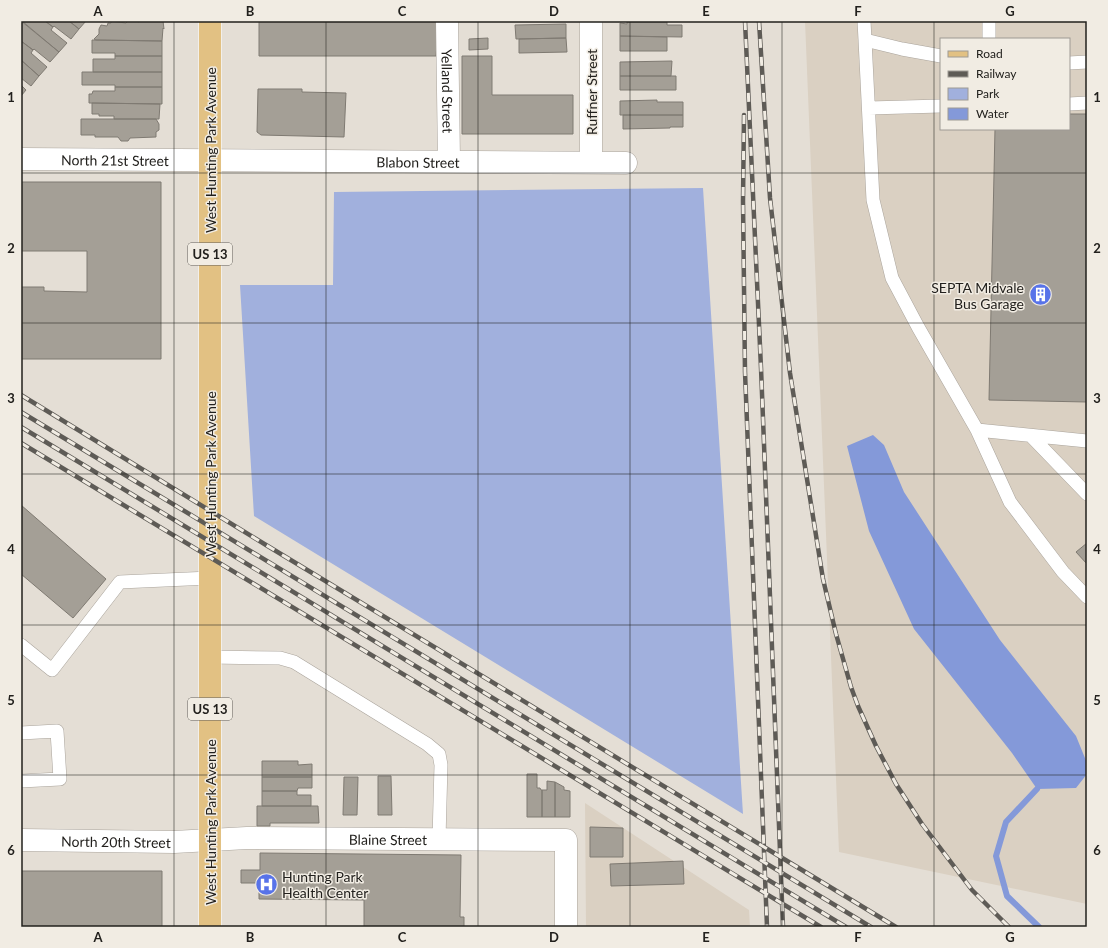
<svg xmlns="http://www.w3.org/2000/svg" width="1108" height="948" font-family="Lato,sans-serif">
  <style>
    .built { fill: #dad0c2; fill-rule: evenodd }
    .green { fill: #a1b0dd }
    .water { fill: #8499d9 }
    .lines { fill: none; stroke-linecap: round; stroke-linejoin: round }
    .stream { stroke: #8499d9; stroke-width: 6 }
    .building { fill: #a49f96; stroke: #7f7a72 }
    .service-casing { stroke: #aaa49c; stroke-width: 14 }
    .minor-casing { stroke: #aaa49c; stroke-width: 23 }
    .primary-casing { stroke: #fff; stroke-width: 23 }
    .service { stroke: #fff; stroke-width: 13 }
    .minor { stroke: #fff; stroke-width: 22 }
    .primary { stroke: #e2c183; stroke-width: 22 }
    .rail-casing { stroke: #5e5b56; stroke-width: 4.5 }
    .rail { stroke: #f1ece3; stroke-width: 3; stroke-dasharray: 9; stroke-linecap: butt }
    .grid { fill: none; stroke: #22201d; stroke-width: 1; stroke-opacity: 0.55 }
    .labels { text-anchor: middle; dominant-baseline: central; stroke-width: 3; stroke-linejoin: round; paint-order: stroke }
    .shield { fill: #f1ece3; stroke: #605d58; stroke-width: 1 }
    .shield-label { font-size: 13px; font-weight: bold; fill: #22201d }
    .street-label { font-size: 14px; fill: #22201d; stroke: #f1ece3 }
    .poi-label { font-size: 14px; fill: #22201d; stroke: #f1ece3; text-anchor: end }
    .neatline { fill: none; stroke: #22201d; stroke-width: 1.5 }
    .grid-label { font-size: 13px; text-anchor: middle; font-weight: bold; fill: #22201d }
  </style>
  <rect width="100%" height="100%" fill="#e4ded5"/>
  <path class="built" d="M805 21H1087V904L839 852ZM941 39H1069V129H941Z
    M585 803 749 910 750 927H586Z"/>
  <path class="green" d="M703 188 743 814 254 516 240 285H333L334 192Z"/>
  <path class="water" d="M873 435 884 445 904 492 1000 640 1076 736 1087 763V774L1076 788 1037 789 1012 753 914 629 869 531 847 446Z"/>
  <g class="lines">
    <path class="stream" d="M1037 789 1006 822 996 856 1007 896 1039 927"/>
  </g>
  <path class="building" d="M21 21 59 52 50 62 34 49 33 50 21 41Z
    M22 21H45L53 27 51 30 67 43 59 52Z
    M45 21H69L79 29 71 39 54 26 53 27Z
    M69 21H86L79 29Z
    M111 21 126 23 128 21H137L139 22V21H163L164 29 163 28 162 41 96 40 94 39 99 34V29L101 25 107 26 108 23H111Z
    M259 21H439L436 56H259Z
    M627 22H667V25H682V37L620 36V23L627 24Z
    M566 24V38L516 39 515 25Z
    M620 36 667 37V51H620Z
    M488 38V49L469 50V39Z
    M566 38 567 52 519 53V39Z
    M92 40 162 41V56H115V53H92Z
    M21 41 33 50 31 53 47 67 39 76 21 60Z
    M115 56H162V72H93V59H115Z
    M462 56H492V95H573V134H462Z
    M21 60 39 76 31 86 21 78Z
    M672 61 671 76H620V62Z
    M82 72H162V87H115V85H82Z
    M620 76H676V90H620Z
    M21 85 26 90 21 96Z
    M115 87H162V104L89 103V94H92L93 91H115Z
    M258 89H302V92L346 93 344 137 261 135 257 132Z
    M657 100V102H683V115H620V101Z
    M92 103 160 104 159 119H114V116H99V114H92Z
    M1069 114H1087V402L989 400 995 129H1069Z
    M623 115H683V127H670V128L623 129Z
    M81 119H156L159 124V130L156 132V137L130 138 128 141H121L118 137H95V135H81Z
    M21 182H161V359H21V287H44V291L87 292V251H21Z
    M21 505 106 579 73 618 21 574Z
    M1087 543V564L1076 552Z
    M262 761H298V765L312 764V777H262Z
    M527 774H537V788H540L541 790H542V817H527Z
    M378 776H391L392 815H378Z
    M262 777H312V788H298L297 791H262Z
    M344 777H358L357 815H343Z
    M547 781 555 782V817H542V790H547Z
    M555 782 564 787V790L570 791V817H555Z
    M262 791H297V795H311V806H262Z
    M257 806H318L319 823H270V826H257Z
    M590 827 623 828V857H590Z
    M260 853 461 855 460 917H464V927H364V900L259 899V883H241V870H260Z
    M683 861 684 884 611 886 610 864Z
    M21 871H162V927H21Z"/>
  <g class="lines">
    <defs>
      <path id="service" d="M864 21 865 40
        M989 21V39
        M941 56 902 49 865 40 873 200 892 278 918 327 977 430
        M1069 63 1087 62
        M1069 104 1087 103
        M869 108 941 106
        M1031 436 1087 494
        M1087 441 977 430 1010 502 1063 572 1087 597
        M21 645 52 670 120 582 210 578
        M210 657 280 658 294 662 427 744 439 754 441 765 439 839
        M21 733 57 731 60 779 21 781"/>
      <g id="minor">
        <path id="s1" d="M447 21 449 161"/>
        <path d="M591 21V162"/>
        <path id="s2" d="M21 159 626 163"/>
        <path id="s3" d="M21 840 174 842 247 838 566 840V927"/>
      </g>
      <path id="primary" d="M210 21V927"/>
    </defs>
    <use href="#service" class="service-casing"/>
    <use href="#minor" class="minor-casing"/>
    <use href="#primary" class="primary-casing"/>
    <use href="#service" class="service"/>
    <use href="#minor" class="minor"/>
    <use href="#primary" class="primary"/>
    <defs>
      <path id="rail" d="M745 21 761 368 783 927
        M759 21 770 198 790 373 823 579 836 634 851 687 858 706 876 746 896 784 922 824 972 890 1009 927
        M744 115 743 201 745 372 767 927
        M21 395 266 545 896 927
        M21 412 871 927
        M21 427 846 927
        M21 443 821 927"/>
    </defs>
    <use href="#rail" class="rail-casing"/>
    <use href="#rail" class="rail"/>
  </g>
  <path class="grid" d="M174 21V927M326 21V927M478 21V927M630 21V927M782 21V927M934 21V927M21 173H1087M21 323H1087M21 474H1087M21 625H1087M21 775H1087"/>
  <defs>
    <symbol id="building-disc" viewBox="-11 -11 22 22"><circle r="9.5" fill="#5873e9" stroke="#f1ece3"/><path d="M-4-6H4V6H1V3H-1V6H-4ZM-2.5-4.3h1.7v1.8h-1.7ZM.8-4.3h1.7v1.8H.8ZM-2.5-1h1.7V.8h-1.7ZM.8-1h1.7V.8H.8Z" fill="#fff"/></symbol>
    <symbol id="hospital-disc" viewBox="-11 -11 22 22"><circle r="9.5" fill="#5873e9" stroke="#f1ece3"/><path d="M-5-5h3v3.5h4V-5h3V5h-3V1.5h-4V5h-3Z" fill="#fff"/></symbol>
  </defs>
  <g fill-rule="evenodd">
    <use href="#building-disc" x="1028" y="282" width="25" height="25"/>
    <use href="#hospital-disc" x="254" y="872" width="25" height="25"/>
  </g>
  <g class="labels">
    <g class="shield">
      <rect x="188" y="243" width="44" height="22" rx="3"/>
      <rect x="188" y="698" width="44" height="22" rx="3"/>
    </g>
    <g class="shield-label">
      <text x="210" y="254">US 13</text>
      <text x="210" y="709">US 13</text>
    </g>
    <g class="street-label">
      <text stroke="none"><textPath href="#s1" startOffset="70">Yelland Street</textPath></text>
      <text transform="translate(591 92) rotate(-90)">Ruffner Street</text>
      <text transform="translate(210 150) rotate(-90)">West Hunting Park Avenue</text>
      <text stroke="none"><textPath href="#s2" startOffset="94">North 21st Street</textPath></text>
      <text stroke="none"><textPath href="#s2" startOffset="397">Blabon Street</textPath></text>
      <text transform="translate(210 474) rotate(-90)">West Hunting Park Avenue</text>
      <text transform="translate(210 822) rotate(-90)">West Hunting Park Avenue</text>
      <text stroke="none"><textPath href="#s3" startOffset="367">Blaine Street</textPath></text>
      <text stroke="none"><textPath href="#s3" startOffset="95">North 20th Street</textPath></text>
    </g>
    <g class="poi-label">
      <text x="1024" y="287">SEPTA Midvale<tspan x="1024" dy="16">Bus Garage</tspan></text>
      <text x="282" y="876" text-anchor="start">Hunting Park<tspan x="282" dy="16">Health Center</tspan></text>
    </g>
  </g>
  <rect width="1108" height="948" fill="none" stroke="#f1ece3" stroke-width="44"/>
  <rect x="940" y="38" width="130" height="92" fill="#f1ece3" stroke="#9e9a94"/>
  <rect x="948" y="51" width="20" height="6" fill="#e2c183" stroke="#9e9a94"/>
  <text x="976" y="58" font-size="12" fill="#22201d">Road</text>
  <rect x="948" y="71" width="20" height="6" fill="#5e5b56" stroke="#9e9a94"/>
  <text x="976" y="78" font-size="12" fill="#22201d">Railway</text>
  <rect x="948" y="88" width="20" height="12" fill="#a1b0dd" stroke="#9e9a94"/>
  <text x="976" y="98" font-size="12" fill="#22201d">Park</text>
  <rect x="948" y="108" width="20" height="12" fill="#8499d9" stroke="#9e9a94"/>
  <text x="976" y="118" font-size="12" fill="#22201d">Water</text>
  <rect x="22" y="22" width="1064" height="904" class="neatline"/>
  <g class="grid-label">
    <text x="98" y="16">A</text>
    <text x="250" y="16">B</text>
    <text x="402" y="16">C</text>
    <text x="554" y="16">D</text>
    <text x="706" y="16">E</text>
    <text x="858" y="16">F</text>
    <text x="1010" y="16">G</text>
    <text x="11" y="102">1</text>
    <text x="1097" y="102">1</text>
    <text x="11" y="253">2</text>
    <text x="1097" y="253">2</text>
    <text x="11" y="403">3</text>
    <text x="1097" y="403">3</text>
    <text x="11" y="554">4</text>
    <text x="1097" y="554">4</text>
    <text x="11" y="705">5</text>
    <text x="1097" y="705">5</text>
    <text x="11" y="855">6</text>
    <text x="1097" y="855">6</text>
    <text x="98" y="942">A</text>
    <text x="250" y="942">B</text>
    <text x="402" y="942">C</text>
    <text x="554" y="942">D</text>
    <text x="706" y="942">E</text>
    <text x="858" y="942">F</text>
    <text x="1010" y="942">G</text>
  </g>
</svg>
